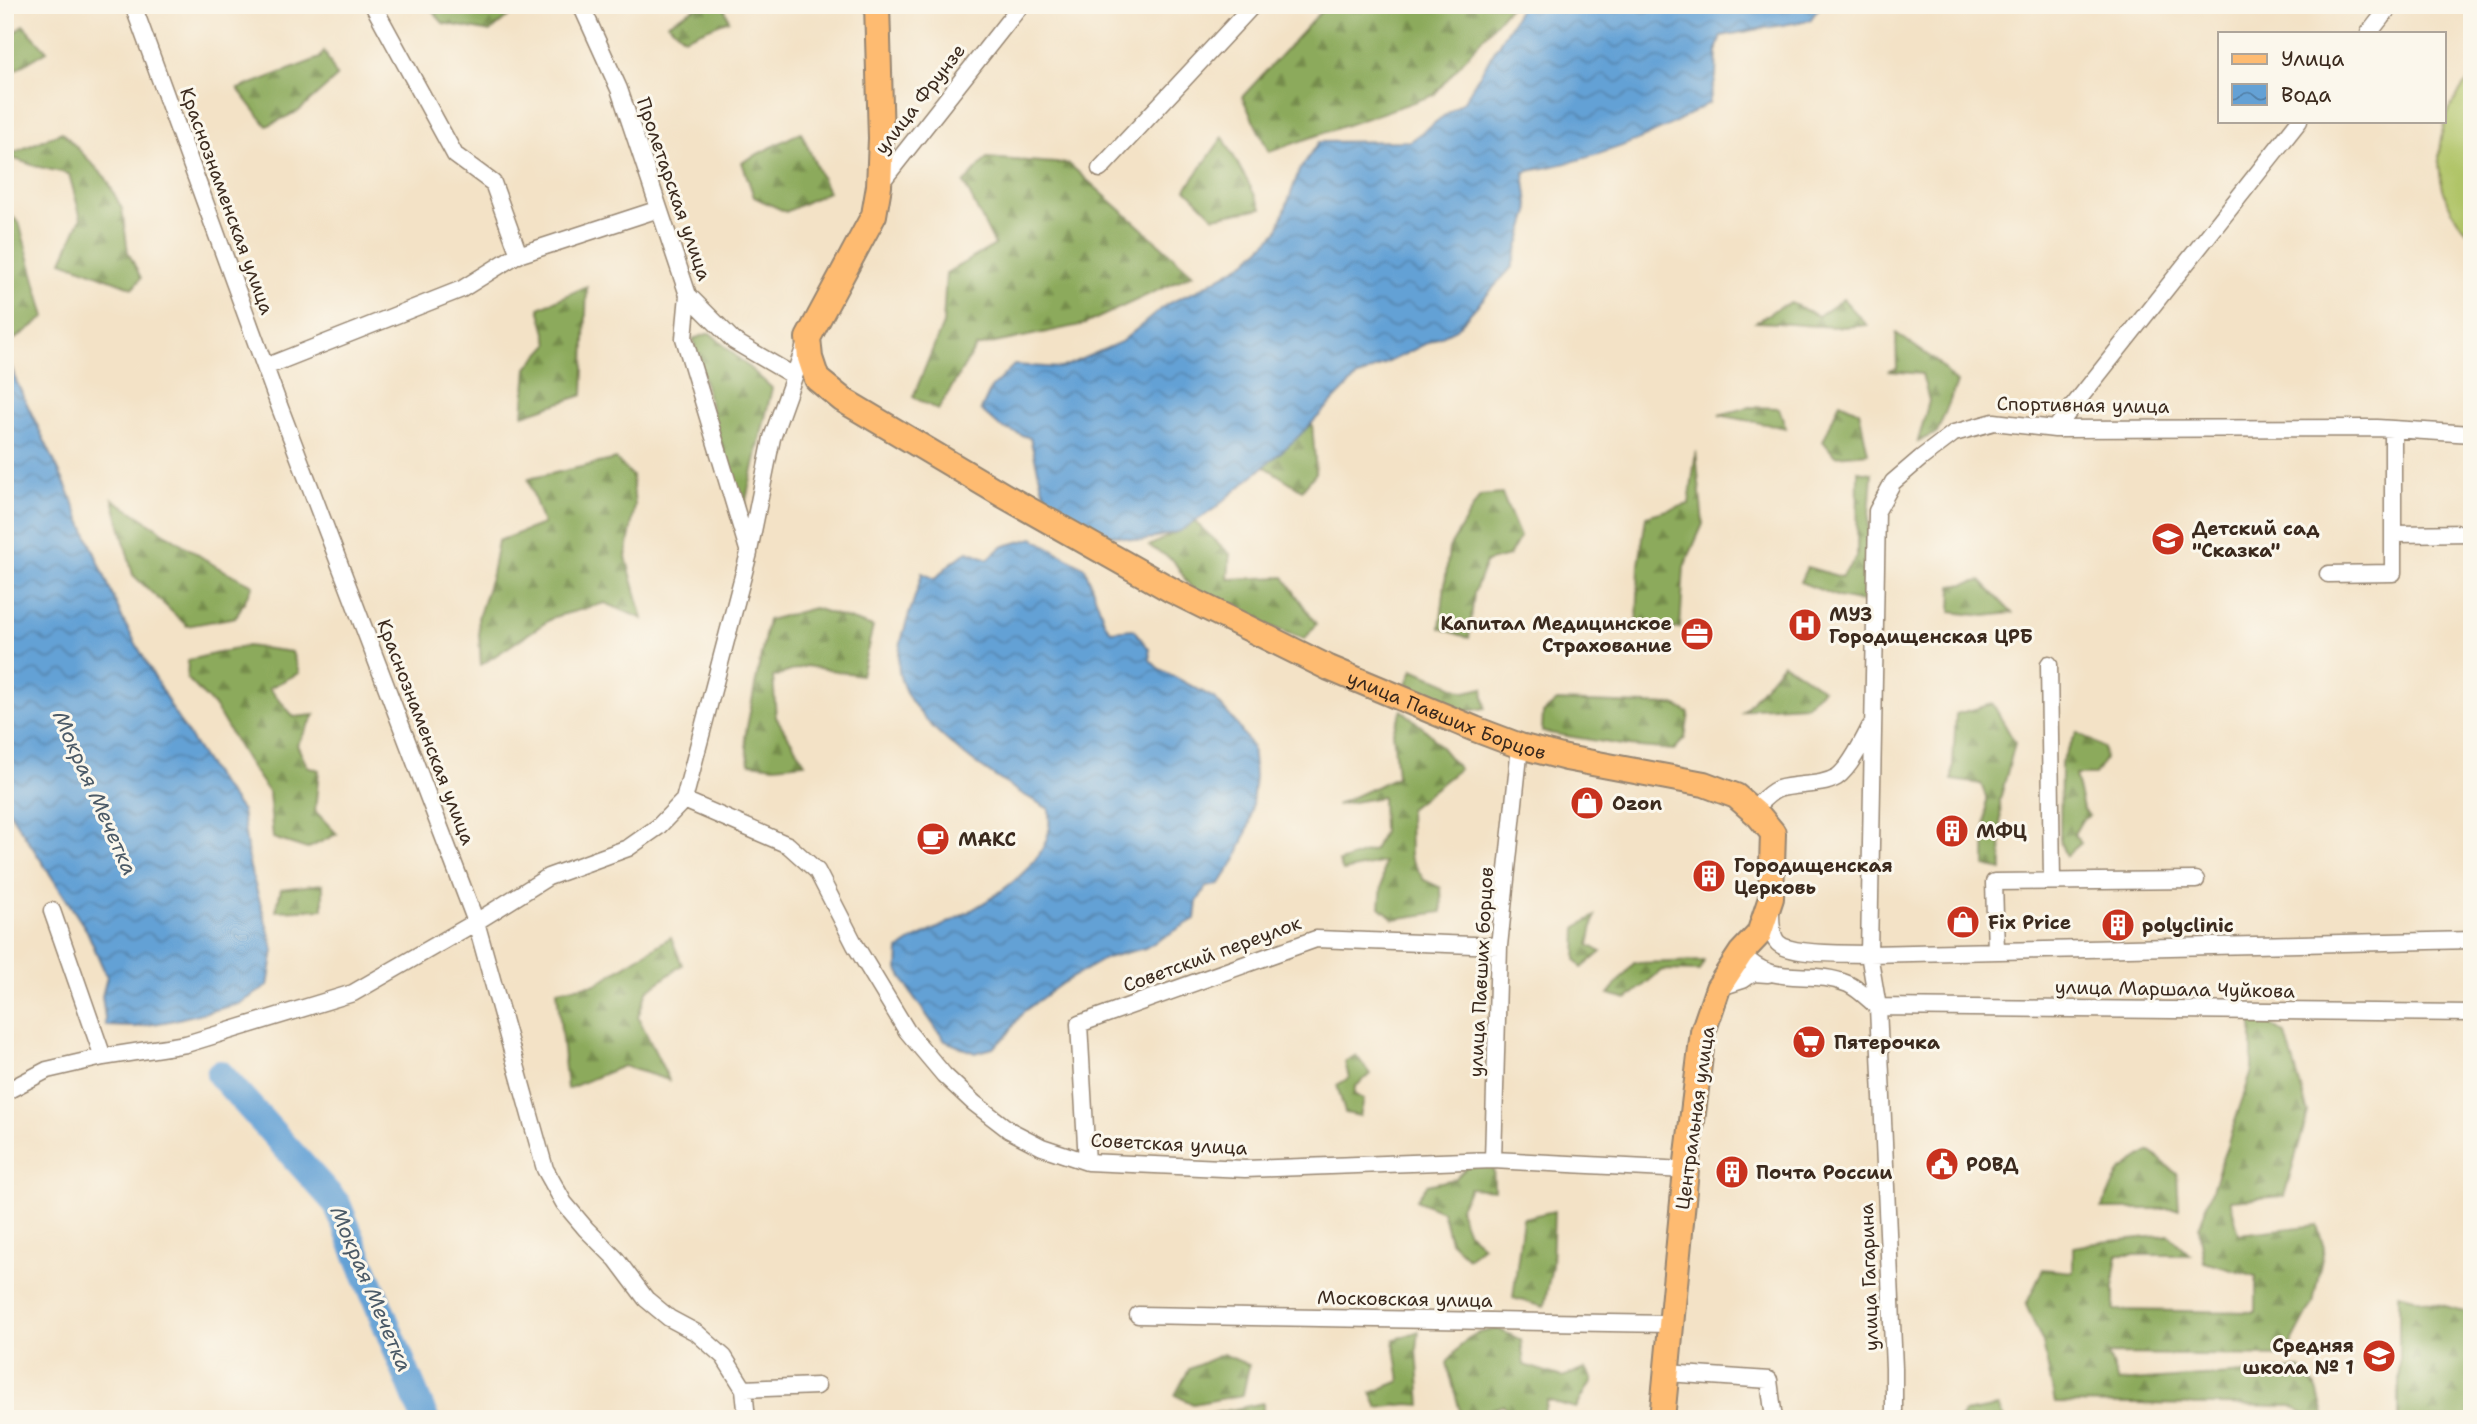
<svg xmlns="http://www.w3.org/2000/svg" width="2477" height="1424" font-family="'Shantell Sans',sans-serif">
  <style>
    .forest { fill: url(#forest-firs); stroke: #646a3d; stroke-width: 2 }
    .pitch { fill: #b0c468; stroke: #767743; stroke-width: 2 }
    .water { fill: url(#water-waves); stroke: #50667a; stroke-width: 2 }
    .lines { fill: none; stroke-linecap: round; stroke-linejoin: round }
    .river { stroke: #64a1d5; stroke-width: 28 }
    .street-casing { stroke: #978672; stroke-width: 19 }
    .primary-casing { stroke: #978672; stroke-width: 28 }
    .street { stroke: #fff; stroke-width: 16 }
    .primary { stroke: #febb71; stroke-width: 24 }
    .labels { text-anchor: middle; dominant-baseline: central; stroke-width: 6; stroke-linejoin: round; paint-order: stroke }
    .street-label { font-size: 19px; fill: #3b2a1e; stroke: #fbf7ec }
    .poi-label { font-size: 19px; font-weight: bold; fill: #3b2a1e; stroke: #fbf7ec; text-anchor: start }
    .water-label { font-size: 21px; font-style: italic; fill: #4b5a67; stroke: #fbf7ec }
  </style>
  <defs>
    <pattern id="forest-firs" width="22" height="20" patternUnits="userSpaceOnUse" patternTransform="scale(1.75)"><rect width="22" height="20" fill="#8caa5c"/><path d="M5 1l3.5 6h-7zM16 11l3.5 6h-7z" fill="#748b4b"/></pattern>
    <pattern id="water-waves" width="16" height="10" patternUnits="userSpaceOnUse" patternTransform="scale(1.75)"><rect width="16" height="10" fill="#64a1d5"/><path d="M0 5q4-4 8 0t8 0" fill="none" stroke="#5483ac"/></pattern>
  </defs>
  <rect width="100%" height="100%" fill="#fbf7ec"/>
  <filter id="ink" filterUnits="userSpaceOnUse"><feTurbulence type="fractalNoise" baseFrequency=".0143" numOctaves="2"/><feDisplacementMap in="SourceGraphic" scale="14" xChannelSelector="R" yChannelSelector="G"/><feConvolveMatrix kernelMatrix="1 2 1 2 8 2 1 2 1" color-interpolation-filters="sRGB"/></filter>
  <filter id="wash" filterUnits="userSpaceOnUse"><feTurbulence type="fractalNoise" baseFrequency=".00686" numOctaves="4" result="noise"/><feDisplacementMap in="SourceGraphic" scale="28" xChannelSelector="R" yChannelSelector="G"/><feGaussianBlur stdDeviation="1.57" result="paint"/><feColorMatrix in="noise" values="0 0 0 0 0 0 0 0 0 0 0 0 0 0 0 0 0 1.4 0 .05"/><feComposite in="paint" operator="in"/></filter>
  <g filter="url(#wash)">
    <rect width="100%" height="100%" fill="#f3e2c6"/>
    <path class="forest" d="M427 5H508L510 15 490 32 443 23Z
      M701 5H723L729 20 684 38 668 23Z
      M1327 5H1511L1434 95 1269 152 1242 97Z
      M23 25 47 51 5 76V42Z
      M324 51 337 77 299 111 267 126 238 89 320 58Z
      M62 132 106 178 122 209 128 252 141 278 133 288 62 261 81 218 69 174 35 166 6 156Z
      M801 132 828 192 786 212 754 197 742 162Z
      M1223 137 1262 208 1214 217 1186 189Z
      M987 158 1069 164 1193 274 1085 324 976 347 938 410 913 397 943 324 946 273 995 245 964 183Z
      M5 211 19 222 45 317 15 339 5 323Z
      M587 286 583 395 523 415 527 368 549 344 539 308Z
      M1843 299 1867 325C1831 330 1793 323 1756 322L1779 307 1791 303 1818 316Z
      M710 333 772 388 744 508 738 509 693 339Z
      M1896 333 1936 361 1957 383 1937 433 1918 441 1929 401 1922 374 1888 371 1897 369Z
      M1840 402 1859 411 1868 453 1835 456 1823 441Z
      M1749 407 1779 408 1786 428 1719 415Z
      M1312 423 1316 473 1302 490 1264 466Z
      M1696 451 1703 524 1684 567 1680 628 1656 631 1637 626 1639 565 1646 516 1689 504Z
      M616 459 632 476 635 505 626 557 643 619 605 603 554 617 481 665 478 618 492 574 498 541 543 524 528 479Z
      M1858 471 1872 473 1863 602 1839 597 1800 582 1807 567 1841 577 1857 557Z
      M1502 494 1520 537 1509 556 1486 562 1474 593 1469 638 1440 628 1449 548 1480 496Z
      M113 499 217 567 253 585 236 617 187 626 133 575Z
      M1195 522 1230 554 1228 579 1284 577 1316 624 1305 639 1230 612 1189 585 1173 560 1149 546Z
      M1981 581 2012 613 1985 616 1951 612 1952 586Z
      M814 608 873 627 861 675 806 666 773 677 776 717 805 763 775 766 749 763 745 737 768 620Z
      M247 646 292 652 299 673 269 688 294 717 315 715 297 745 307 766 319 770 315 811 337 834 307 849 273 838 269 793 247 761 215 707 187 678 188 660Z
      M1783 663 1823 689 1806 705 1755 708 1743 712Z
      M1413 669 1465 692 1483 688 1485 708 1458 713 1407 684Z
      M1557 701 1675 705 1689 713 1685 738 1674 750 1628 746 1542 732 1543 713Z
      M1993 704 2015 743 2000 800 2002 870 1985 866 1986 797 1981 784 1952 780 1956 714Z
      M1402 710 1430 734 1459 769 1409 809 1410 857 1424 880 1441 888 1442 912 1394 919 1380 907 1384 862 1343 871 1339 862 1374 850 1383 832 1382 797 1336 805 1397 777 1393 731Z
      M2077 732 2104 748 2105 759 2095 775H2075L2083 808 2089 816 2082 820 2074 834 2081 843 2066 856 2060 842 2061 762Z
      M323 884V909L276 911 281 889Z
      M1595 916 1589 945 1601 952 1582 968 1576 960 1577 927Z
      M671 937 682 965 647 991 638 1017 669 1080 623 1066 567 1089 557 990 596 984Z
      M1704 961 1700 971 1662 970 1627 999 1608 994 1634 963Z
      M2252 1011 2286 1035 2308 1113 2284 1196 2230 1200 2239 1234 2317 1225 2324 1248 2313 1303 2285 1356 2108 1354 2118 1382 2300 1369 2317 1389 2325 1419H2315L2292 1406 2055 1403 2043 1343 2026 1305 2043 1269 2073 1272V1247L2101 1242 2169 1235 2190 1255H2117L2114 1274V1310L2256 1312V1277L2204 1262 2199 1228 2252 1071Z
      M1356 1055 1370 1074 1355 1087 1354 1094 1364 1100 1360 1116 1345 1113 1337 1085 1349 1078 1345 1062Z
      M2150 1151 2177 1174 2179 1209H2101L2120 1171Z
      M1493 1160 1494 1190 1470 1188 1459 1209 1468 1233 1483 1246 1468 1258 1450 1241 1442 1211 1416 1200 1427 1185 1455 1179 1467 1167Z
      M1554 1211 1552 1266 1544 1307 1513 1298 1523 1218Z
      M2399 1294 2472 1313V1419H2399Z
      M1498 1329 1521 1340 1524 1365 1562 1377 1586 1369 1592 1380 1576 1408 1547 1400 1542 1419H1510L1504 1405 1462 1419 1447 1363C1465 1339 1468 1333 1498 1329Z
      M1419 1331 1417 1349 1421 1405 1408 1404 1378 1408 1371 1393 1400 1381 1394 1340Z
      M1223 1354 1249 1365 1243 1395 1193 1404 1175 1395 1189 1369Z
      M1263 1403V1419H1198L1201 1416Z
      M1998 1407 2004 1419H1960L1964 1413Z"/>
    <path class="pitch" d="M2472 77V236C2426 194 2430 120 2472 77Z"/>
    <path class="water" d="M1522 5H1821L1810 20 1721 36 1717 48 1716 76 1709 103C1652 139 1589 161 1524 172L1529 212 1512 267 1456 329 1356 378 1295 440 1214 509 1180 531 1142 541 1103 533 1051 507 1042 486 1030 438 1000 427 981 410 991 388 1014 365 1061 368 1121 342 1167 304 1196 291 1247 261 1277 232 1299 171 1319 142 1410 141 1464 101Z
      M5 349 17 383 68 490 124 622 176 716 217 779 242 811 249 864 274 950 268 986 239 1004 170 1021 136 1027 106 1026 102 996 107 977 87 931 5 805Z
      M1033 538 1085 568 1105 623 1111 631 1133 629 1149 649 1150 660 1158 668 1214 698 1236 723 1252 747 1255 776 1250 823 1236 859 1219 885 1206 887 1197 902 1195 919 1145 948 1106 958 1061 984 1023 1012 1007 1035 993 1048 975 1053 945 1041 911 993 898 970 899 950C912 938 921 937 936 929 973 911 1041 875 1049 831 1050 824 1049 816 1049 809 1005 785 908 726 899 672 895 642 915 603 922 573L935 579 950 564 968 551 988 559 1001 547Z"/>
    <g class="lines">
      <path class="river" d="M220 1074 337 1204 425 1419"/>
    </g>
  </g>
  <g filter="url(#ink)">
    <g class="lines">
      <defs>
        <path id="street" d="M133 5 280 408 476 922 545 1169 564 1203 586 1229 616 1259 646 1299 669 1318 697 1333 724 1357 744 1389 747 1419
          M373 5 455 155 493 183 519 255
          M2369 33 2391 5
          M1100 169 1253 5
          M879 185 1021 5
          M688 295 734 341 794 376
          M265 367 462 289 515 256 659 209
          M2055 429 2299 121
          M2394 534 2472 533
          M749 551 772 438 806 343
          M2328 574 2393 573V429
          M2049 664 2052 880
          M684 800 788 845 817 871 855 945 907 1031 944 1075 974 1103 1009 1130 1042 1147 1087 1162 1245 1169 1493 1160 1686 1170
          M1753 810C1760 803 1768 793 1778 789 1796 783 1820 787 1837 777 1850 768 1863 741 1870 727
          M52 911 103 1057
          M1771 912C1771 921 1771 936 1778 943 1791 956 1849 953 1869 954L2472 940
          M1749 950 1741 953C1774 990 1809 967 1848 984 1859 989 1869 1000 1878 1007
          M1996 951 1994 882 2196 880
          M1718 988 1743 980 1753 973 1768 974
          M1878 1007 2472 1013
          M5 1092 47 1070 103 1057 186 1044 353 993 476 922 548 877 628 848 658 827 684 800 749 553 684 338 688 295 619 89 581 5
          M1493 1160 1499 946 1520 746
          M1087 1162 1079 1024 1316 939 1499 946
          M1138 1315 1671 1324
          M1667 1373 1769 1380 1774 1419
          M744 1389 817 1386
          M1894 1419V1368L1878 1007 1869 954 1877 511 1893 482 1921 458 1954 433 1994 422 2055 429 2377 428 2472 434"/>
        <g id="primary">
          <path id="s1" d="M877 5 881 138 879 186 874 215 808 338 810 358 817 379 843 400 1003 495 1173 591 1329 668 1475 729 1520 746 1566 758 1704 784 1736 796 1759 816 1773 833 1771 898 1759 934 1741 953 1718 988 1703 1032 1686 1170 1662 1419"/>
        </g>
      </defs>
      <use href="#street" class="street-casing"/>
      <use href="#primary" class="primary-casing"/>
      <use href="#street" class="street"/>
      <use href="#primary" class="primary"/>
    </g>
  </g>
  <defs>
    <symbol id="school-disc" viewBox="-11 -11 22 22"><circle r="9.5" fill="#c8321e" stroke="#fbf7ec"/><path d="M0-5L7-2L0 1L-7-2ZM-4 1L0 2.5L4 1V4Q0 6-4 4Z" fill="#fff"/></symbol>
    <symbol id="hospital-disc" viewBox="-11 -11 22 22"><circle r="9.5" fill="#c8321e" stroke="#fbf7ec"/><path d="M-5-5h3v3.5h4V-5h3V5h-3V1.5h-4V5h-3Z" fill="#fff"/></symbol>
    <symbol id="office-disc" viewBox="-11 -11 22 22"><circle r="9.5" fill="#c8321e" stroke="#fbf7ec"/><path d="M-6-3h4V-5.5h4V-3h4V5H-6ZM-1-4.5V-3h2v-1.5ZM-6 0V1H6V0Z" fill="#fff"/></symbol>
    <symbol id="shop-disc" viewBox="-11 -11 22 22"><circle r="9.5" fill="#c8321e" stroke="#fbf7ec"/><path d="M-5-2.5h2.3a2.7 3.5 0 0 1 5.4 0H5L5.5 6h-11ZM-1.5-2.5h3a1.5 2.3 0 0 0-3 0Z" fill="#fff"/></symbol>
    <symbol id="building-disc" viewBox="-11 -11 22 22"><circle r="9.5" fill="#c8321e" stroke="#fbf7ec"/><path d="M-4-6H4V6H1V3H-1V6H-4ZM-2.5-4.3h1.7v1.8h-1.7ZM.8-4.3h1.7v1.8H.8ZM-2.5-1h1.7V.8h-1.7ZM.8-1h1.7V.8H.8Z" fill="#fff"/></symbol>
    <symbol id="cafe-disc" viewBox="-11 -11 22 22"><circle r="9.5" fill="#c8321e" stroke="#fbf7ec"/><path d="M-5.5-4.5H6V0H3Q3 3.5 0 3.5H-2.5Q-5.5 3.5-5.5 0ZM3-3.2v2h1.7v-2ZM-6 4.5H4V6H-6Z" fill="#fff"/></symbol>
    <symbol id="supermarket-disc" viewBox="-11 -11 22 22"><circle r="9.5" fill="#c8321e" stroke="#fbf7ec"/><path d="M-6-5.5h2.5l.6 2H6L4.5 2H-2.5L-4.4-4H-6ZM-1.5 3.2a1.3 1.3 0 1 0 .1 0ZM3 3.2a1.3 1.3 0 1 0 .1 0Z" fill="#fff"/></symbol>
    <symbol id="civic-disc" viewBox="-11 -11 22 22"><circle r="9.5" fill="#c8321e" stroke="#fbf7ec"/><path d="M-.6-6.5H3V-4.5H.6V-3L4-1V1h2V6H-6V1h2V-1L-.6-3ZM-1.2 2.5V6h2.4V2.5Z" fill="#fff"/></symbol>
  </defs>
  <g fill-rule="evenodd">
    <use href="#school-disc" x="2149" y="520" width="38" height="38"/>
    <use href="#hospital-disc" x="1786" y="606" width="38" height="38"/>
    <use href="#office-disc" x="1678" y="615" width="38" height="38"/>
    <use href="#shop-disc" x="1568" y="784" width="38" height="38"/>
    <use href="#building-disc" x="1933" y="812" width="38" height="38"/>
    <use href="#cafe-disc" x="914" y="820" width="38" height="38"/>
    <use href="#building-disc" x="1690" y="857" width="38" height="38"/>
    <use href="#shop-disc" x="1944" y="903" width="38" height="38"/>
    <use href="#building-disc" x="2099" y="906" width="38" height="38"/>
    <use href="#supermarket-disc" x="1790" y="1023" width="38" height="38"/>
    <use href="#civic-disc" x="1923" y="1145" width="38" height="38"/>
    <use href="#building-disc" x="1713" y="1153" width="38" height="38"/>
    <use href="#school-disc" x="2360" y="1337" width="38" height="38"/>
  </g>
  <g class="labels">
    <g class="street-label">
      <text transform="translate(920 99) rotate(-52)">улица Фрунзе</text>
      <text transform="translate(674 189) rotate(71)">Пролетарская улица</text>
      <text transform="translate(227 201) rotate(70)">Краснознаменская улица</text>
      <text transform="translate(2083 405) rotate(1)">Спортивная улица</text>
      <text stroke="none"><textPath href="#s1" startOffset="1108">улица Павших Борцов</textPath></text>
      <text transform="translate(426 732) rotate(69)">Краснознаменская улица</text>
      <text transform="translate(1212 954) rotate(-20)">Советский переулок</text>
      <text transform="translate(1481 972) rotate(-87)">улица Павших борцов</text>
      <text transform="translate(2175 989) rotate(1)">улица Маршала Чуйкова</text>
      <text transform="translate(1695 1118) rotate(-82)">Центральная улица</text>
      <text transform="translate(1169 1144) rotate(3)">Советская улица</text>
      <text transform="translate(1869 1277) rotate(-92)">улица Гагарина</text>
      <text transform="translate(1405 1299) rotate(1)">Московская улица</text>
    </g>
    <g class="poi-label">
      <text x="2192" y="528">Детский сад<tspan x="2192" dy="22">"Сказка"</tspan></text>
      <text x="1829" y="614">МУЗ<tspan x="1829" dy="22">Городищенская ЦРБ</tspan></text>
      <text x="1672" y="623" text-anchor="end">Капитал Медицинское<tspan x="1672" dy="22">Страхование</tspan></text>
      <text x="1612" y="803">Ozon</text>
      <text x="1976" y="831">МФЦ</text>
      <text x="958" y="839">МАКС</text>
      <text x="1734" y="865">Городищенская<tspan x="1734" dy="22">Церковь</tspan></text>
      <text x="1988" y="922">Fix Price</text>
      <text x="2142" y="925">polyclinic</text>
      <text x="1834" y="1042">Пятерочка</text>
      <text x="1966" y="1164">РОВД</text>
      <text x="1756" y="1172">Почта России</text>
      <text x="2354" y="1345" text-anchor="end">Средняя<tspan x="2354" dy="22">школа № 1</tspan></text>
    </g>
    <g class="water-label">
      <text transform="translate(95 793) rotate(66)">Мокрая Мечетка</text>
      <text transform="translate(371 1289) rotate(67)">Мокрая Мечетка</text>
    </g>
  </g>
  <rect width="2477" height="1424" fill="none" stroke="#fbf7ec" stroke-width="28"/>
  <rect x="2218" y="32" width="228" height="91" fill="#fbf7ec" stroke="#aea59a" stroke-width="2"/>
  <rect x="2232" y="54" width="35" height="10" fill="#febb71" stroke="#aea59a" stroke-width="2"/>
  <text x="2281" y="66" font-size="21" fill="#3b2a1e">Улица</text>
  <rect x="2232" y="84" width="35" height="21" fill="url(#water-waves)" stroke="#aea59a" stroke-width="2"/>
  <text x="2281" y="102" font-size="21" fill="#3b2a1e">Вода</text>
</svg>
